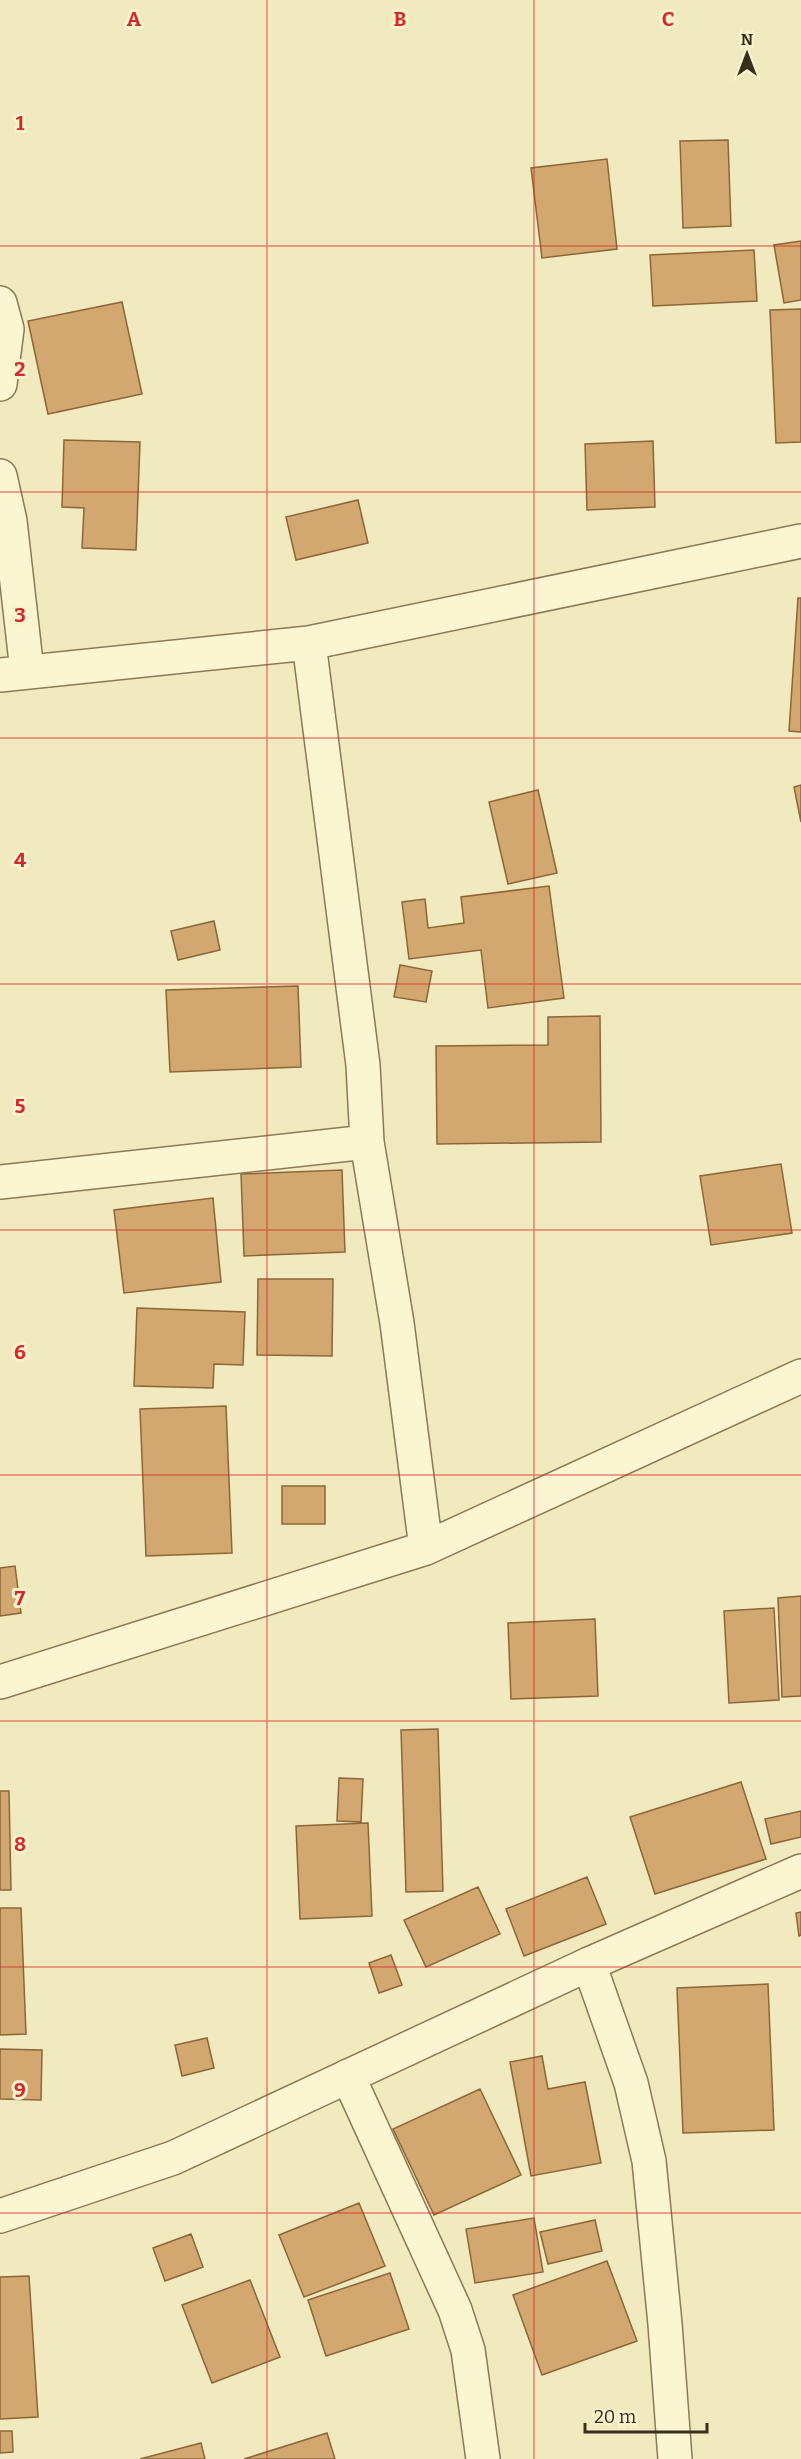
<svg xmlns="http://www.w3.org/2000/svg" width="801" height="2459" font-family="Bitter,serif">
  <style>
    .building { fill: #d3a870; stroke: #8c6639; stroke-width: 1.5 }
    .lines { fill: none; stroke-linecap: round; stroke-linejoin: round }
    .minor-casing { stroke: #8b7a55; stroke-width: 36 }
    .tertiary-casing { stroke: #8b7a55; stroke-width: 36 }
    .minor { stroke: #fcf5d1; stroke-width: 33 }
    .tertiary { stroke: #fcf5d1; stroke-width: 33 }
    .grid { fill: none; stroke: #d62828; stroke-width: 1.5; stroke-opacity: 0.55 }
    .grid-label { font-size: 20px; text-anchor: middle; font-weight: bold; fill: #d62828; stroke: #f8f2ce; stroke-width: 6; stroke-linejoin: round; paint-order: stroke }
  </style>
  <rect width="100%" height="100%" fill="#f1eabe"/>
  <path class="building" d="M728 140 731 226 683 228 680 141Z
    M607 159 617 249 542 258 531 168Z
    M801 241V300L784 303 774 245Z
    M754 250 757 301 653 306 650 255Z
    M122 302 142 394 48 414 28 321Z
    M801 309V442L776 443 770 310Z
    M64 440 140 442 136 550 82 548 84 508 62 507Z
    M653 441 655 507 587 510 585 444Z
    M358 500 368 543 296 560 286 517Z
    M798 598H801V732L789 731Z
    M801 785V822L794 787Z
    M538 790 557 873 508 884 489 802Z
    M549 886 564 998 488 1008 481 950 409 959 402 902 425 899 428 928 464 923 461 897Z
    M214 921 220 950 178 960 171 931Z
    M400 965 432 971 426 1002 394 997Z
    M298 986 301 1067 170 1072 166 990Z
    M600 1016 601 1142 437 1144 436 1046 548 1045V1017Z
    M781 1164 792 1233 711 1245 700 1176Z
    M342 1170 345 1252 244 1256 241 1174Z
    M213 1198 221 1282 124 1293 114 1210Z
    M258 1279H333L332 1356 257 1355Z
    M137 1308 245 1312 243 1365 214 1364 213 1388 134 1386Z
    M226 1406 232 1553 146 1556 140 1409Z
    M282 1486H325V1524H282Z
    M15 1566 21 1613 0 1616V1568Z
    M801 1596V1696L782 1697 778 1598Z
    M774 1608 779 1700 729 1703 724 1611Z
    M595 1619 598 1696 511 1699 508 1623Z
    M438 1729 443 1891 406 1892 401 1730Z
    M339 1778 363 1779 361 1822 337 1821Z
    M741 1782 766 1859 655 1894 630 1817Z
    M0 1791H9L11 1890H0Z
    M801 1811V1837L771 1844 765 1819Z
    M368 1823 372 1916 300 1919 296 1826Z
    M587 1877 606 1924 524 1956 506 1909Z
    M478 1887 500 1934 426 1967 404 1920Z
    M0 1908H21L26 2034 0 2035Z
    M801 1912V1935L799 1936 796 1913Z
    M391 1955 402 1985 379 1993 369 1963Z
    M768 1984 774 2130 683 2133 677 1988Z
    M207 2038 214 2068 182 2076 175 2045Z
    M0 2049 42 2050 41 2100 0 2099Z
    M542 2056 548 2089 585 2082 601 2163 531 2176 510 2062Z
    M480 2089 521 2175 434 2215 393 2129Z
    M359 2203 385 2266 304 2297 279 2235Z
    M534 2218 543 2272 475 2283 466 2229Z
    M595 2220 602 2251 548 2264 540 2232Z
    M191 2234 203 2267 165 2281 153 2248Z
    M607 2261 637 2341 542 2375 513 2295Z
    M390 2273 409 2329 326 2356 308 2300Z
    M29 2276 38 2417 0 2419V2277Z
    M250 2280 280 2357 212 2383 182 2305Z
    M0 2431H12L13 2452 0 2453Z
    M327 2433 335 2459H244Z
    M201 2443 205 2459H140Z"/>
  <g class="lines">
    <defs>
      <path id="minor" d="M0 303 7 329 0 384
        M0 476 10 521 27 671
        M309 643 363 1065 367 1142 397 1323 426 1548
        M0 675 309 643 801 541
        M0 1182 367 1142
        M0 1682 426 1548 801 1376
        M589 1964 631 2083 649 2161 665 2324 675 2459
        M348 2076 455 2310 468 2350 483 2459"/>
      <path id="tertiary" d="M0 2216 173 2158 589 1964 801 1871"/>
    </defs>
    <use href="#minor" class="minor-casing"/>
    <use href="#tertiary" class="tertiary-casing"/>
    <use href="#minor" class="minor"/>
    <use href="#tertiary" class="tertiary"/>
  </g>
  <path class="grid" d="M267 0V2459M534 0V2459M0 246H801M0 492H801M0 738H801M0 984H801M0 1230H801M0 1475H801M0 1721H801M0 1967H801M0 2213H801"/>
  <g class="grid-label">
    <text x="134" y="26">A</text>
    <text x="400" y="26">B</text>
    <text x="668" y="26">C</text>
    <text x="20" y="130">1</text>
    <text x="20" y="376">2</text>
    <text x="20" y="622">3</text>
    <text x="20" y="867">4</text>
    <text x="20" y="1113">5</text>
    <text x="20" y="1359">6</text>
    <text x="20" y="1605">7</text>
    <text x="20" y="1851">8</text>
    <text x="20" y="2097">9</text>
  </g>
  <g transform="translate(747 54)" stroke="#f8f2ce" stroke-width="4.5" paint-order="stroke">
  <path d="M0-4.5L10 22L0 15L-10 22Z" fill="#392e1b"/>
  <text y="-9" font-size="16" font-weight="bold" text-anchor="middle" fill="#392e1b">N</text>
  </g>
  <path d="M585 2423v9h122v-9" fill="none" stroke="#392e1b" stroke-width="3"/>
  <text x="594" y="2423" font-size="18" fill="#392e1b" stroke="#f8f2ce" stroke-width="4.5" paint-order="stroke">20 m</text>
</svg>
